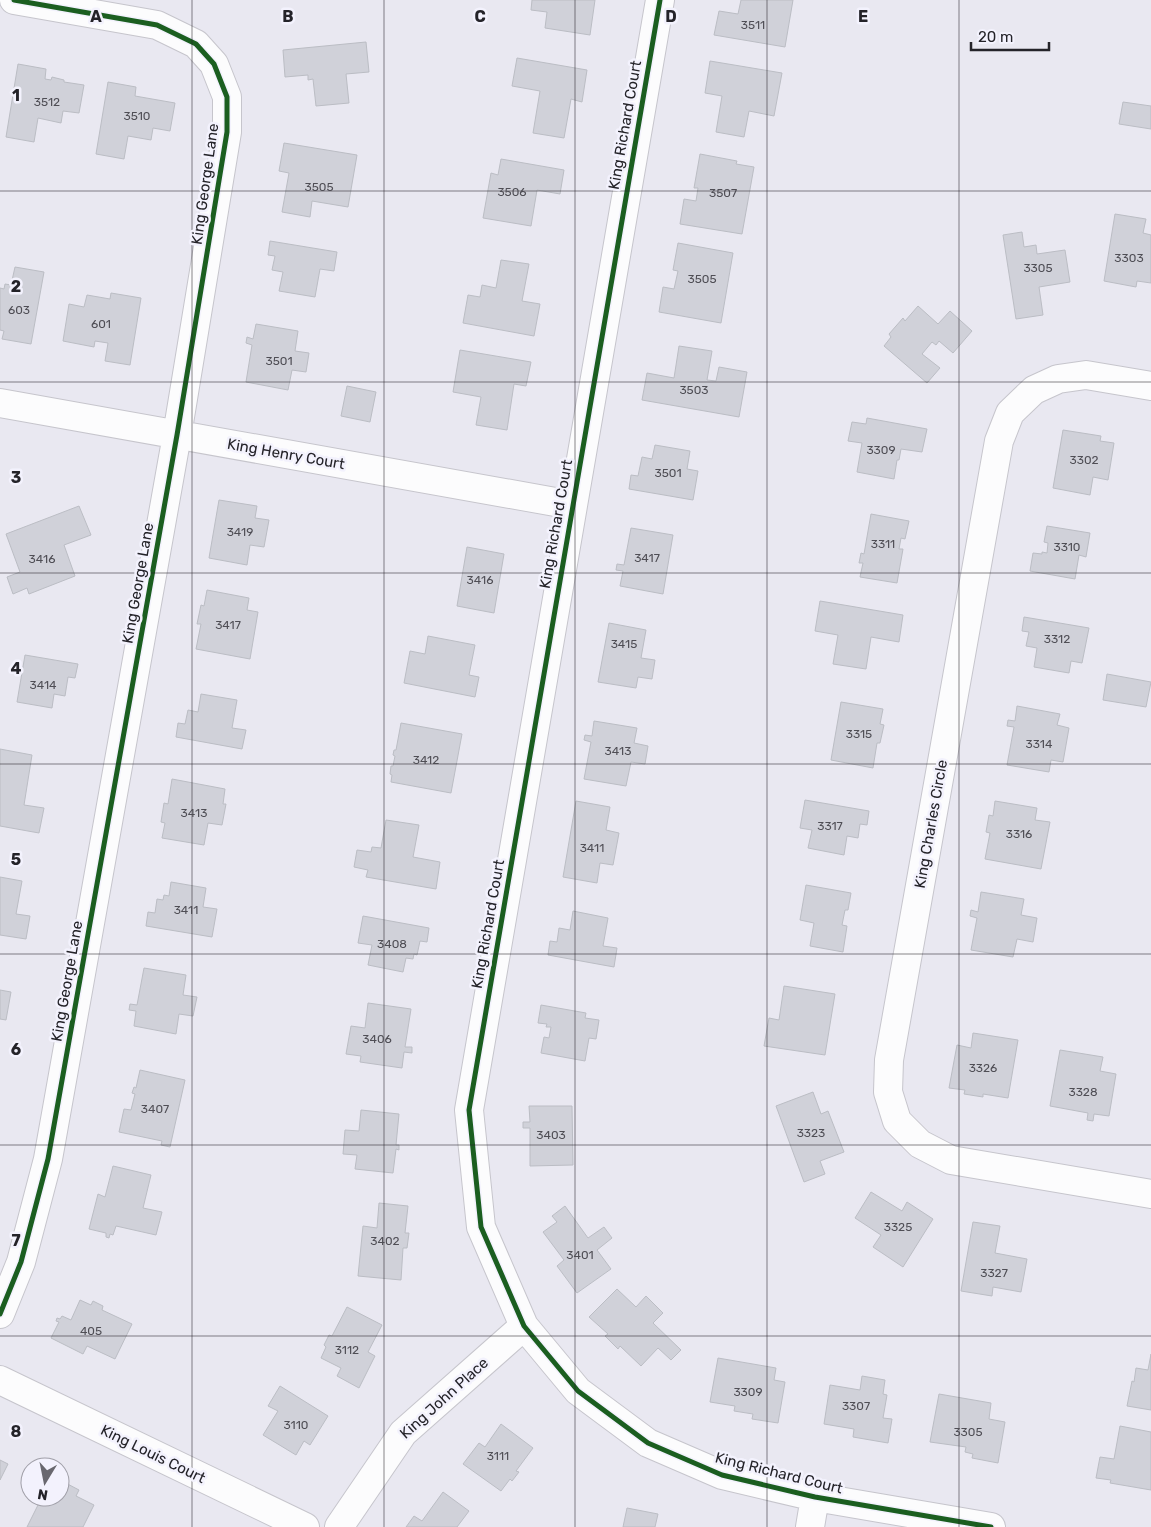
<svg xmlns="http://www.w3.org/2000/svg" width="1151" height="1527" font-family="Rubik,sans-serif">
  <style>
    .building { fill: #d0d1d9; stroke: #bbbdc4 }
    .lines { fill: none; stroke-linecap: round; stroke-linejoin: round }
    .minor-casing { stroke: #c6c5cc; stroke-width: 30 }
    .minor { stroke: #fcfcfd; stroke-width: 28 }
    .cycleway-casing { stroke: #f3f2fd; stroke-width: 8 }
    .cycleway { stroke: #1b5e20; stroke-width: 5 }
    .grid { fill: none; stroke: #242329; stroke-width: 1; stroke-opacity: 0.55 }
    .labels { text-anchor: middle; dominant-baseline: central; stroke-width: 5; stroke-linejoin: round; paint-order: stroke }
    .number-label { font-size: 12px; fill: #4f4e55 }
    .street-label { font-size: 15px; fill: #242329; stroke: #f3f2fd }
    .grid-label { font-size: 16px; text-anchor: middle; font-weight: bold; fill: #242329; stroke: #f3f2fd; stroke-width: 5; stroke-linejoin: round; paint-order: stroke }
  </style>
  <rect width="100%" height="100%" fill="#e9e8f1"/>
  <path class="building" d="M532 0H595L590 35 545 28 547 12 531 10Z
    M741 0H793L785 47 714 35 719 11 738 14Z
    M366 42 369 72 346 74 349 103 316 106 313 79 308 80V75L285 77 283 50Z
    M517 58 587 70 582 102 571 99 564 138 533 133 540 91 512 86Z
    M710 61 782 73 774 116 749 111 744 137 716 132 722 96 705 93Z
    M18 64 46 69 45 79 51 80 52 77 64 80V82L84 85 79 113 63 111 61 123 38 118 34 142 6 137Z
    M108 82 136 87 135 96 175 103 170 131 153 128 151 140 128 136 124 159 96 154Z
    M1123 102 1151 106V129L1119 124Z
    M284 143 357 155 348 207 312 201 310 217 282 212 289 173 279 171Z
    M700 154 737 161 736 164 754 167 742 234 680 224 684 199 696 201 698 188H694Z
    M501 159 564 170 560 194 537 190 531 226 483 218 491 173 498 175Z
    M1115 214 1146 219 1143 233 1151 235V283L1137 281 1136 287 1104 281Z
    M1022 232 1024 247 1036 245 1037 254 1065 250 1070 282 1039 287 1043 315 1016 319 1003 235Z
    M270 241 337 252 334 271 320 269 315 297 279 291 283 272 272 270 275 256 268 255Z
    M678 243 733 253 721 323 659 312 663 287 674 289 678 271 673 270Z
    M501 260 529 264 522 301 540 304 534 336 463 323 468 295 480 297 482 285 496 288Z
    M15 267 44 272 31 344 2 339 4 331 0 330V288L4 289 5 284 11 285Z
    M111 293 141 298 130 365 105 361 108 343 95 341 94 347 63 341 69 304 84 307 87 295 110 299Z
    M918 306 938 324 950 311 972 331 953 353 939 341 936 345 932 342 922 354 940 368 927 383 884 346 891 337 889 334 903 318 905 321Z
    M256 324 298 331 295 351 309 353 306 372 292 370 288 390 246 382 252 345 246 343 247 337 253 339Z
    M679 346 712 351 707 380 716 381 719 367 747 372 739 417 642 400 647 373 674 378Z
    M460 350 531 362 526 386 514 384 507 430 476 425 481 397 453 392Z
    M347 386 376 392 370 422 341 416Z
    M867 418 927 429 922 452 901 449 899 460H897L894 479 857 472 862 443 848 441 852 422 866 424Z
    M1063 430 1101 436 1100 441 1114 443 1108 480 1093 477 1090 495 1053 488Z
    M655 445 690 451 687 469 698 471 693 500 629 489 631 475 638 476 642 457 652 459Z
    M219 500 257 506 255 518 269 520 264 547 250 545 247 565 209 558Z
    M79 506 91 535 64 545 75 576 29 594 27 588 13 594 7 577 20 572 6 534Z
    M871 514 909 521 905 539 901 538 899 549H903L897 583 860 577 863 563H859L861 553 864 554Z
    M1047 526 1090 533 1086 557 1079 555 1075 579 1030 571 1033 553 1042 554V552L1047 553 1048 543 1044 542Z
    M631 528 673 535 663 594 620 586 623 571 616 570 617 564 624 565Z
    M467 547 504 554 494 613 457 606Z
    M207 590 249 598 247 610 258 612 250 659 196 649 201 624H197L201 605 204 606Z
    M820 601 903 615 899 642 871 637 866 669 833 664 838 635 815 631Z
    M1024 617 1089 628 1082 663 1071 661 1069 673 1034 667 1037 648 1026 646 1029 632 1022 631Z
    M609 623 646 630 641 658 655 660 652 679 638 677 636 688 598 682Z
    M428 636 475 645 469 675 479 677 475 697 404 683 410 651 425 654Z
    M25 655 78 664 75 678 68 677 65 696 54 694 52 708 17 702Z
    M1107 674 1151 682 1146 707 1103 700Z
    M201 694 237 700 232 728 246 730 242 749 176 737 178 723 185 724 188 710 198 712Z
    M841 702 883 709 880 724 884 725 880 743H877L873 768 831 760Z
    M1017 706 1060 714 1057 725 1069 728 1063 762 1051 760 1049 772 1007 765 1014 727 1007 726 1008 720 1015 721Z
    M594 721 637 728 634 743 648 746 645 764 631 762 626 786 584 779 591 742 584 740 585 735 592 736Z
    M401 723 462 734 451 793 391 782 392 775 390 774 391 766H393L395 756 393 755 394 750H396Z
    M0 749 32 755 24 805 44 808 39 833 0 826Z
    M172 779 225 789 223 804H226L222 825 208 823 204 845 162 838 165 823 161 822 164 803 168 804Z
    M805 800 869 811 867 825 860 824 858 838 847 836 844 855 808 848 812 830 800 828Z
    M576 801 610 807 606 830 619 833 613 865 600 863 597 883 563 877Z
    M995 801 1037 808 1035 820 1050 822 1041 869 985 859 990 833 986 832 989 815 993 816Z
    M386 820 419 825 413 857 440 862 436 889 366 877 368 870 354 867 357 850 371 852 372 847 381 848Z
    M0 877 22 881 16 914 30 916 26 939 0 935Z
    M171 882 206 888 203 907 217 909 212 937 146 926 148 912 155 913 157 899 163 900 164 895 169 896Z
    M806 885 851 893 848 910H845L842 925 847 926 843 952 810 946 814 923 800 920Z
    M981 892 1024 899 1021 915 1037 918 1033 942 1017 939 1013 957 971 950 977 918 970 916 971 910 978 912Z
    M573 911 608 918 603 946 617 948 614 967 548 955 550 941 557 942 559 928 570 930Z
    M363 916 429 928 427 942 420 941 417 955 414 954 413 959 406 958 403 972 368 965 372 945 358 943Z
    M144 968 186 975 183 995 197 997 193 1016 179 1014 176 1034 134 1026 136 1011 129 1010 130 1004 137 1005Z
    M784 986 835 994 825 1055 764 1046 769 1018 779 1020Z
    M0 990 11 992 6 1020 0 1019Z
    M368 1003 411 1009 405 1047H412V1053L404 1052 402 1068 360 1062 361 1056 346 1054 351 1026 365 1028Z
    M541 1005 586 1013 585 1018 599 1020 596 1039 589 1038 585 1061 541 1053 544 1037 549 1038 551 1027H546L547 1024 538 1023Z
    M973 1033 1018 1040 1008 1098 983 1094V1097L964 1094 965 1090 949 1088 957 1045 971 1048Z
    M1060 1050 1103 1057 1100 1071 1116 1074 1109 1116 1094 1114 1093 1121 1087 1120 1088 1113 1050 1106Z
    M140 1070 185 1080 170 1147 161 1145 162 1141 119 1132 124 1109 131 1110 135 1094 132 1093 134 1087 136 1088Z
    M813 1092 821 1114 828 1111 844 1152 820 1161 825 1174 804 1182 776 1106Z
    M529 1106H572L573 1165 530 1166V1128H523V1122H530Z
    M361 1110 399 1114 396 1145H399V1150L396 1149 393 1173 355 1169 357 1155 343 1154 345 1130 359 1131Z
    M113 1166 151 1175 143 1208 162 1212 156 1235 116 1226 113 1235 110 1234 109 1238 106 1237V1233L89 1229 98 1194 105 1197Z
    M871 1192 902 1211 907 1202 933 1219 903 1267 873 1247 881 1235 855 1218Z
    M379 1203 408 1206 405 1233H409L407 1248H403L401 1280 358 1276 363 1226 377 1228Z
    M565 1206 588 1238 604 1227 612 1238 597 1250 611 1269 577 1293 557 1266 564 1260 543 1232 557 1222 552 1216Z
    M973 1222 1000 1226 995 1253 1027 1259 1021 1292 993 1287 992 1296 961 1291Z
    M617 1289 636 1307 646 1296 663 1313 653 1323 681 1350 671 1360 658 1348 641 1366 620 1346 618 1349 605 1336 608 1334 589 1317Z
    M80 1300 91 1305 93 1301 103 1306 102 1310 132 1324 115 1359 87 1346 83 1354 51 1338 59 1322 56 1321 57 1318 60 1319 62 1316 71 1320Z
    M347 1307 382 1325 368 1352 375 1356 359 1388 337 1376 341 1368 321 1358 326 1347 324 1345 329 1335 332 1336Z
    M1151 1354V1410L1127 1406 1132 1381 1134 1382 1136 1368 1148 1370Z
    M718 1358 776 1368 774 1380 785 1382 778 1423 752 1419 753 1414 734 1411 735 1406 710 1402Z
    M862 1376 885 1380 883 1394 887 1395 883 1418 892 1419 888 1443 853 1437 854 1429 824 1424 830 1385 860 1390Z
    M280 1386 328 1416 310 1445 304 1441 296 1455 263 1435 278 1411 268 1406Z
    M939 1394 991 1403 989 1419 1005 1422 998 1463 972 1458 973 1454 965 1452 966 1447 930 1442Z
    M501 1424 533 1448 516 1471 519 1472 512 1481 510 1479 501 1491 463 1464 479 1443 485 1447Z
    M1120 1426 1151 1432V1490L1110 1483 1111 1480 1096 1478 1100 1457 1114 1459Z
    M0 1460 8 1464 0 1480Z
    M60 1480 79 1490 76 1496 94 1505 83 1527H27L42 1497H60Z
    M443 1492 469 1511 457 1527H406L414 1516 422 1521Z
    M627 1508 658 1514 655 1527H623Z"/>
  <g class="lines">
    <defs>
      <path id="minor" d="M660 0 469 1110 481 1227 524 1326 578 1391 648 1443 722 1475 815 1497 991 1527
        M1151 386 1086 375 1058 379 1034 390 1010 413 999 441 889 1060 888 1092 897 1121 920 1144 951 1160 1151 1194
        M0 403 572 505
        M0 1314 21 1262 48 1159 177 435 227 132V97L214 64 196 44 157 25 14 0
        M0 1380 305 1527
        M339 1527 403 1433 524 1326
        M810 1527 815 1497"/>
    </defs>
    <use href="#minor" class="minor-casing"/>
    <use href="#minor" class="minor"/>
    <defs>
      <path id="cycleway" d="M660 0 469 1110 481 1227 524 1326 578 1391 648 1443 722 1475 815 1497 991 1527
        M0 1314 21 1262 48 1159 177 435 227 132V97L214 64 196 44 157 25 14 0"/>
    </defs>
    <use href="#cycleway" class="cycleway-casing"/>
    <use href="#cycleway" class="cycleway"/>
  </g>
  <path class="grid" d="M192 0V1527M384 0V1527M575 0V1527M767 0V1527M959 0V1527M0 191H1151M0 382H1151M0 573H1151M0 764H1151M0 954H1151M0 1145H1151M0 1336H1151"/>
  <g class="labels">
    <g class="number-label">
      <text x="753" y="25">3511</text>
      <text x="47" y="102">3512</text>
      <text x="137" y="116">3510</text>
      <text x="319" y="187">3505</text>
      <text x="512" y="192">3506</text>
      <text x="723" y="193">3507</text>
      <text x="1129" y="258">3303</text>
      <text x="1038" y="268">3305</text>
      <text x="702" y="279">3505</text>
      <text x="19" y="310">603</text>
      <text x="101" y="324">601</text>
      <text x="279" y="361">3501</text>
      <text x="694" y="390">3503</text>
      <text x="881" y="450">3309</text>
      <text x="1084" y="460">3302</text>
      <text x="668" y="473">3501</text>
      <text x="240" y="532">3419</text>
      <text x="883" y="544">3311</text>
      <text x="1067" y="547">3310</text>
      <text x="647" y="558">3417</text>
      <text x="42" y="559">3416</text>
      <text x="480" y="580">3416</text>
      <text x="228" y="625">3417</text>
      <text x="1057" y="639">3312</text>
      <text x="624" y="644">3415</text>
      <text x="43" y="685">3414</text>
      <text x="859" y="734">3315</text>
      <text x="1039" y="744">3314</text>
      <text x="618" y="751">3413</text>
      <text x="426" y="760">3412</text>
      <text x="194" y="813">3413</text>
      <text x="830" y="826">3317</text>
      <text x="1019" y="834">3316</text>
      <text x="592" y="848">3411</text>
      <text x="186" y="910">3411</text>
      <text x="392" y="944">3408</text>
      <text x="377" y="1039">3406</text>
      <text x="983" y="1068">3326</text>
      <text x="1083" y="1092">3328</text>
      <text x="155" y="1109">3407</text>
      <text x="811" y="1133">3323</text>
      <text x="551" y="1135">3403</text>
      <text x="898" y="1227">3325</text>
      <text x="385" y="1241">3402</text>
      <text x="580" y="1255">3401</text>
      <text x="994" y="1273">3327</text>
      <text x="91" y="1331">405</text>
      <text x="347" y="1350">3112</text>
      <text x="748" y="1392">3309</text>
      <text x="856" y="1406">3307</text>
      <text x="296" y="1425">3110</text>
      <text x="968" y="1432">3305</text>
      <text x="498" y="1456">3111</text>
    </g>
    <g class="street-label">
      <text transform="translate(625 125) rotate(-80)">King Richard Court</text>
      <text transform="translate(205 184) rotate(-82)">King George Lane</text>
      <text transform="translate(286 454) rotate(10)">King Henry Court</text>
      <text transform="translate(556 524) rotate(-80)">King Richard Court</text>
      <text transform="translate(138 583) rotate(-80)">King George Lane</text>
      <text transform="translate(931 824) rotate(-80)">King Charles Circle</text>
      <text transform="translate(488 924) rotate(-80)">King Richard Court</text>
      <text transform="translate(67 981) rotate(-80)">King George Lane</text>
      <text transform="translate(444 1398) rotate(-42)">King John Place</text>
      <text transform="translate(153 1454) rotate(26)">King Louis Court</text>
      <text transform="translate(779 1473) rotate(14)">King Richard Court</text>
    </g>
  </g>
  <g class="grid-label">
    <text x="96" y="22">A</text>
    <text x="288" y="22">B</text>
    <text x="480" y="22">C</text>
    <text x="671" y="22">D</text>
    <text x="863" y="22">E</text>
    <text x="16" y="101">1</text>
    <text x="16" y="292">2</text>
    <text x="16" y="483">3</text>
    <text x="16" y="674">4</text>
    <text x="16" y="865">5</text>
    <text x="16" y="1055">6</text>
    <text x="16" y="1246">7</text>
    <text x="16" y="1437">8</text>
  </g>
  <g transform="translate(45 1482) rotate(190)"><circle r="24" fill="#f3f2fd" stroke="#a09fa8"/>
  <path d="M0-4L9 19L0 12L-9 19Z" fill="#69686f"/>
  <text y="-8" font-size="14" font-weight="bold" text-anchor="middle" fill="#242329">N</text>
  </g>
  <path d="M971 42v8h78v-8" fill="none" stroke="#242329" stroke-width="2.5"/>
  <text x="978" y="42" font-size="15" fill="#242329" stroke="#f3f2fd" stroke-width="4" paint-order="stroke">20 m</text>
</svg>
